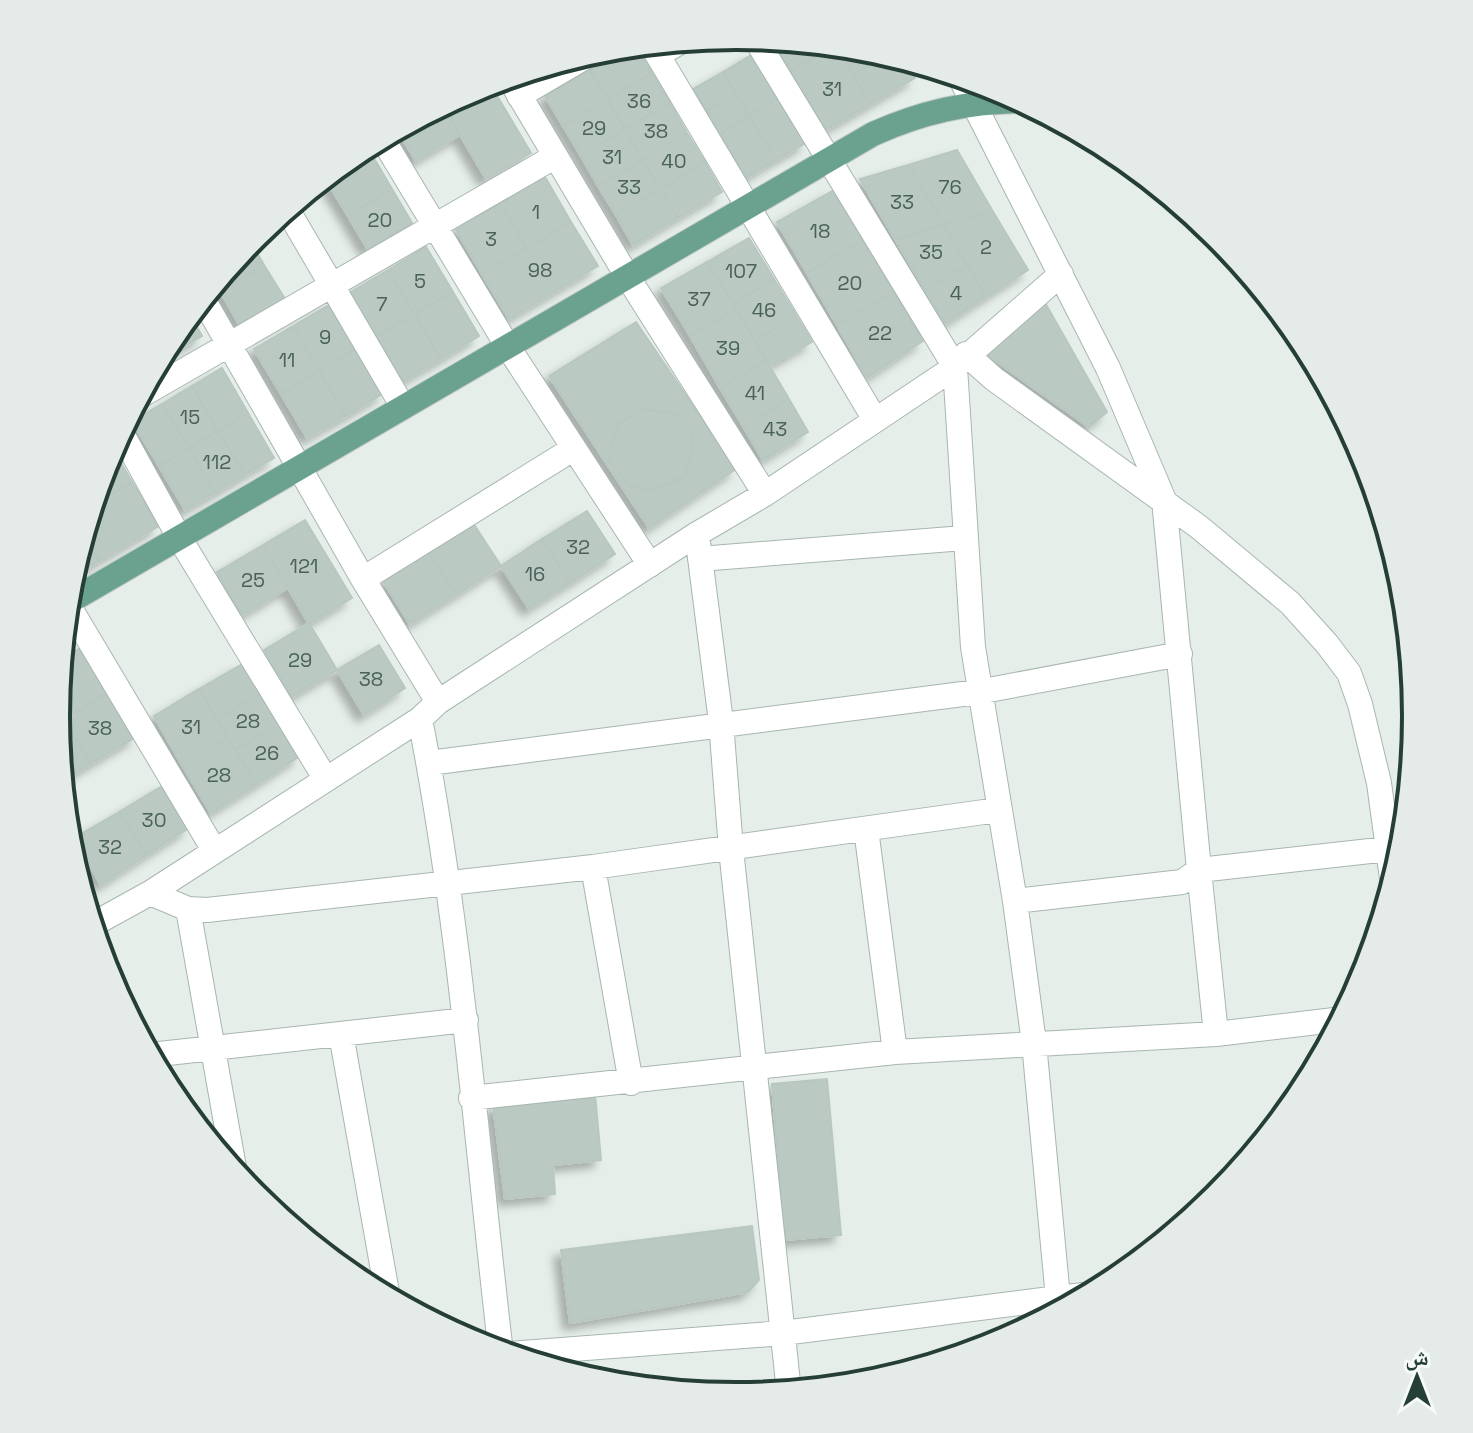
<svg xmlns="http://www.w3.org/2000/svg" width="1473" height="1433" font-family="'Space Grotesk','Noto Naskh Arabic',sans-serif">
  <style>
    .building { fill: #bac9c2; stroke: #b8c7c0; stroke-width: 2; filter: url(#shadow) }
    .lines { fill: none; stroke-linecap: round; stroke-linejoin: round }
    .minor-casing { stroke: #a8b6b0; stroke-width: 26 }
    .major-casing { stroke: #c2c9c7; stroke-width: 26 }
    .minor { stroke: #fff; stroke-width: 24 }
    .major { stroke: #6ba28f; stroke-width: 24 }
    .labels { text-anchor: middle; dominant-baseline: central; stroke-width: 7; stroke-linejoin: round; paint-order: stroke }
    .number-label { font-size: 20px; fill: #4a6259 }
    .rim { fill: none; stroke: #253f36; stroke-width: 4 }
  </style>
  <defs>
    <filter id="shadow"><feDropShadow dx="-7" dy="7" stdDeviation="4" flood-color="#0004"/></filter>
  </defs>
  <rect width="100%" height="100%" fill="#e5eee9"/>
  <path class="building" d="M776 40 834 46 791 71 773 41Z
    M636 46 652 73 608 100 590 70Z
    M836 46 871 104 826 130 791 71Z
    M836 46 870 49 887 54 853 75Z
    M753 54 779 98 749 116 723 72Z
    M887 54 905 60 915 78 871 104 853 75Z
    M590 70 608 100 563 126 545 96Z
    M723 72 736 94 707 111 693 89Z
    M652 73 670 103 625 129 608 100Z
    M490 84 531 153 486 179 443 106Z
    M736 94 749 116 720 134 707 111Z
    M779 98 806 143 776 160 749 116Z
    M608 100 625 129 581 156 563 126Z
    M670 103 687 133 643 159 625 129Z
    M443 106 460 135 416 161 397 130Z
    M749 116 776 160 746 178 720 134Z
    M625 129 643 159 598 186 581 156Z
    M687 133 705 162 660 189 643 159Z
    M957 150 992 210 944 225 908 165Z
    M372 155 392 189 348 216 327 182Z
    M643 159 660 189 616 215 598 186Z
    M705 162 722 192 678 218 660 189Z
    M908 165 944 225 895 239 860 179Z
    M545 177 571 222 527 248 500 203Z
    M392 189 412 223 368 250 348 216Z
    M660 189 678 218 633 245 616 215Z
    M834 190 863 240 807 273 777 222Z
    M500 203 527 248 482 274 456 230Z
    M992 210 1028 270 986 297 944 225Z
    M571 222 598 266 509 319 482 274Z
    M944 225 967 265 925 290 895 239Z
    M749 238 774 279 733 304 707 262Z
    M863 240 894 292 837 325 807 273Z
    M250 241 264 265 220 291 216 284Z
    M426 247 453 292 414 314 388 270Z
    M707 262 736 309 690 336 661 288Z
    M264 265 285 299 240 326 220 291Z
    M967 265 986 297 945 324 925 290Z
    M388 270 414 314 376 337 349 293Z
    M774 279 796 315 755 341 733 304Z
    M453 292 479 336 441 359 414 314Z
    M894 292 923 341 867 378 837 325Z
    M1044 301 1107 412 1089 427 979 349Z
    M332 303 358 348 319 371 293 326Z
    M736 309 766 360 720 388 690 336Z
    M414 314 441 359 402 382 376 337Z
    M190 315 202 336 158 362 171 338Z
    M796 315 812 342 770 366 755 341Z
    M636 322 736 469 649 528 549 376Z
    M293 326 319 371 281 394 254 349Z
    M358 348 384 393 346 416 319 371Z
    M766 360 789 399 743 426 720 388Z
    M222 368 248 413 218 431 192 386Z
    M319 371 346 416 307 438 281 394Z
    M192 386 218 431 189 448 162 404Z
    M789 399 808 432 763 460 743 426Z
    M162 404 189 448 159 466 132 421Z
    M643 409 677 414 692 433 693 450 686 475 654 491 627 484 609 459 617 425Z
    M248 413 274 458 245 475 218 431Z
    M218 431 245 475 215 493 189 448Z
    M112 448 132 482 103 499 97 491Z
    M189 448 215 493 185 510 159 466Z
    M132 482 159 526 99 561 84 535 93 505Z
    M587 511 615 554 570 583 542 539Z
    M305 520 352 598 309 624 263 545Z
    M473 523 501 566 456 595 428 552Z
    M84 535 99 561 71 578Z
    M542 539 570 583 529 609 501 566Z
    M263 545 288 588 243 615 217 572Z
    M428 552 456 595 410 624 383 581Z
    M309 623 337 670 292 697 264 650Z
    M379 645 405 688 364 715 337 670Z
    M82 647 109 692 64 719 57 707 62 659Z
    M244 663 262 693 217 719 199 689Z
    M199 689 228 738 182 765 154 716Z
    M109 692 136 737 91 764 64 719Z
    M262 693 280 724 235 750 217 719Z
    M57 707 91 764 62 781 56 716Z
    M280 724 300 756 256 785 235 750Z
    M228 738 256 785 211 813 182 765Z
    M164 785 189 828 147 855 119 812Z
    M119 812 147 855 101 885 74 838Z
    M827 1079 841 1235 785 1240 772 1084Z
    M595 1094 601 1160 553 1165 555 1194 505 1199 493 1105Z
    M752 1226 759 1280 748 1292 570 1323 561 1250Z"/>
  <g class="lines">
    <defs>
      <path id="minor" d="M651 44 874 418
        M658 55 682 41
        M960 77 1108 368 1164 500 1199 870 1182 882 1015 901
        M509 78 627 276 765 494
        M519 96 594 52
        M382 138 508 347 650 565
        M287 209 403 407
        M203 299 363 579 438 702
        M966 354 994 379 1199 527 1290 603 1327 644 1349 673 1360 704 1379 783 1393 886
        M140 396 554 157
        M121 432 180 539 325 778
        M697 534 721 722 731 849 789 1392
        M700 559 964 538
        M363 579 573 449
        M67 603 214 850
        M420 719C461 928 476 1141 501 1353
        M429 763 978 692 1180 654
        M866 829 895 1052
        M593 867 631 1083
        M150 893 188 909 207 910 593 867 998 810
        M188 909 235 1173
        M92 925 150 893 420 719 438 702 697 534 765 494 955 367 1061 274
        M341 1034 388 1298
        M1216 1034 1199 870 1388 849
        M150 1055 466 1020
        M471 1098 895 1052 1216 1034 1343 1019
        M1059 1312 1058 1298 1092 1294
        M507 1354 783 1333 1058 1298 1034 1043 1015 901 973 647 955 367 755 38"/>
      <path id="major" d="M67 603 873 134C922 112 967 102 1021 101"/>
    </defs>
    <use href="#minor" class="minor-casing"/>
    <use href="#major" class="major-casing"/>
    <use href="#minor" class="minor"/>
    <use href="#major" class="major"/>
  </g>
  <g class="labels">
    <g class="number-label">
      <text x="832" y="89">31</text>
      <text x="639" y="101">36</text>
      <text x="594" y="128">29</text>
      <text x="656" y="131">38</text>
      <text x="612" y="157">31</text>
      <text x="674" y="161">40</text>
      <text x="629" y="187">33</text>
      <text x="950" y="187">76</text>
      <text x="902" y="202">33</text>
      <text x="536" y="212">1</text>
      <text x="380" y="220">20</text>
      <text x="820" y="231">18</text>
      <text x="491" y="239">3</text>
      <text x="986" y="247">2</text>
      <text x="931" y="252">35</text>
      <text x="540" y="270">98</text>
      <text x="741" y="271">107</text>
      <text x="420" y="281">5</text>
      <text x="850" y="283">20</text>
      <text x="956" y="293">4</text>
      <text x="699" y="299">37</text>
      <text x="382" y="304">7</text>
      <text x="764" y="310">46</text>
      <text x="880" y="333">22</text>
      <text x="325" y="337">9</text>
      <text x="728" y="348">39</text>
      <text x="287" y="360">11</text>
      <text x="755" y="393">41</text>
      <text x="190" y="417">15</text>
      <text x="775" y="429">43</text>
      <text x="217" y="462">112</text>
      <text x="578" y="547">32</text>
      <text x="304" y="566">121</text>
      <text x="535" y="574">16</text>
      <text x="253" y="580">25</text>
      <text x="300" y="660">29</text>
      <text x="371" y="679">38</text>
      <text x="248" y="721">28</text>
      <text x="191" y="727">31</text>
      <text x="100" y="728">38</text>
      <text x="267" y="753">26</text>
      <text x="219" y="775">28</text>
      <text x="154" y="820">30</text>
      <text x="110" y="847">32</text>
    </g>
  </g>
  <path d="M0 0H1473V1433H0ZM70 716a666 666 0 1 1 1332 0a666 666 0 1 1-1332 0Z" fill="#e5ebe8" fill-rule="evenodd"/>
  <path class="rim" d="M70 716a666 666 0 1 1 1332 0a666 666 0 1 1-1332 0Z"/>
  <g transform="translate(1417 1377)" stroke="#f6faf8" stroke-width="6" paint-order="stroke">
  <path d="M0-6L14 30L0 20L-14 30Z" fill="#253f36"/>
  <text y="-12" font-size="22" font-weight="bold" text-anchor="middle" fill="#253f36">ش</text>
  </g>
</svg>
